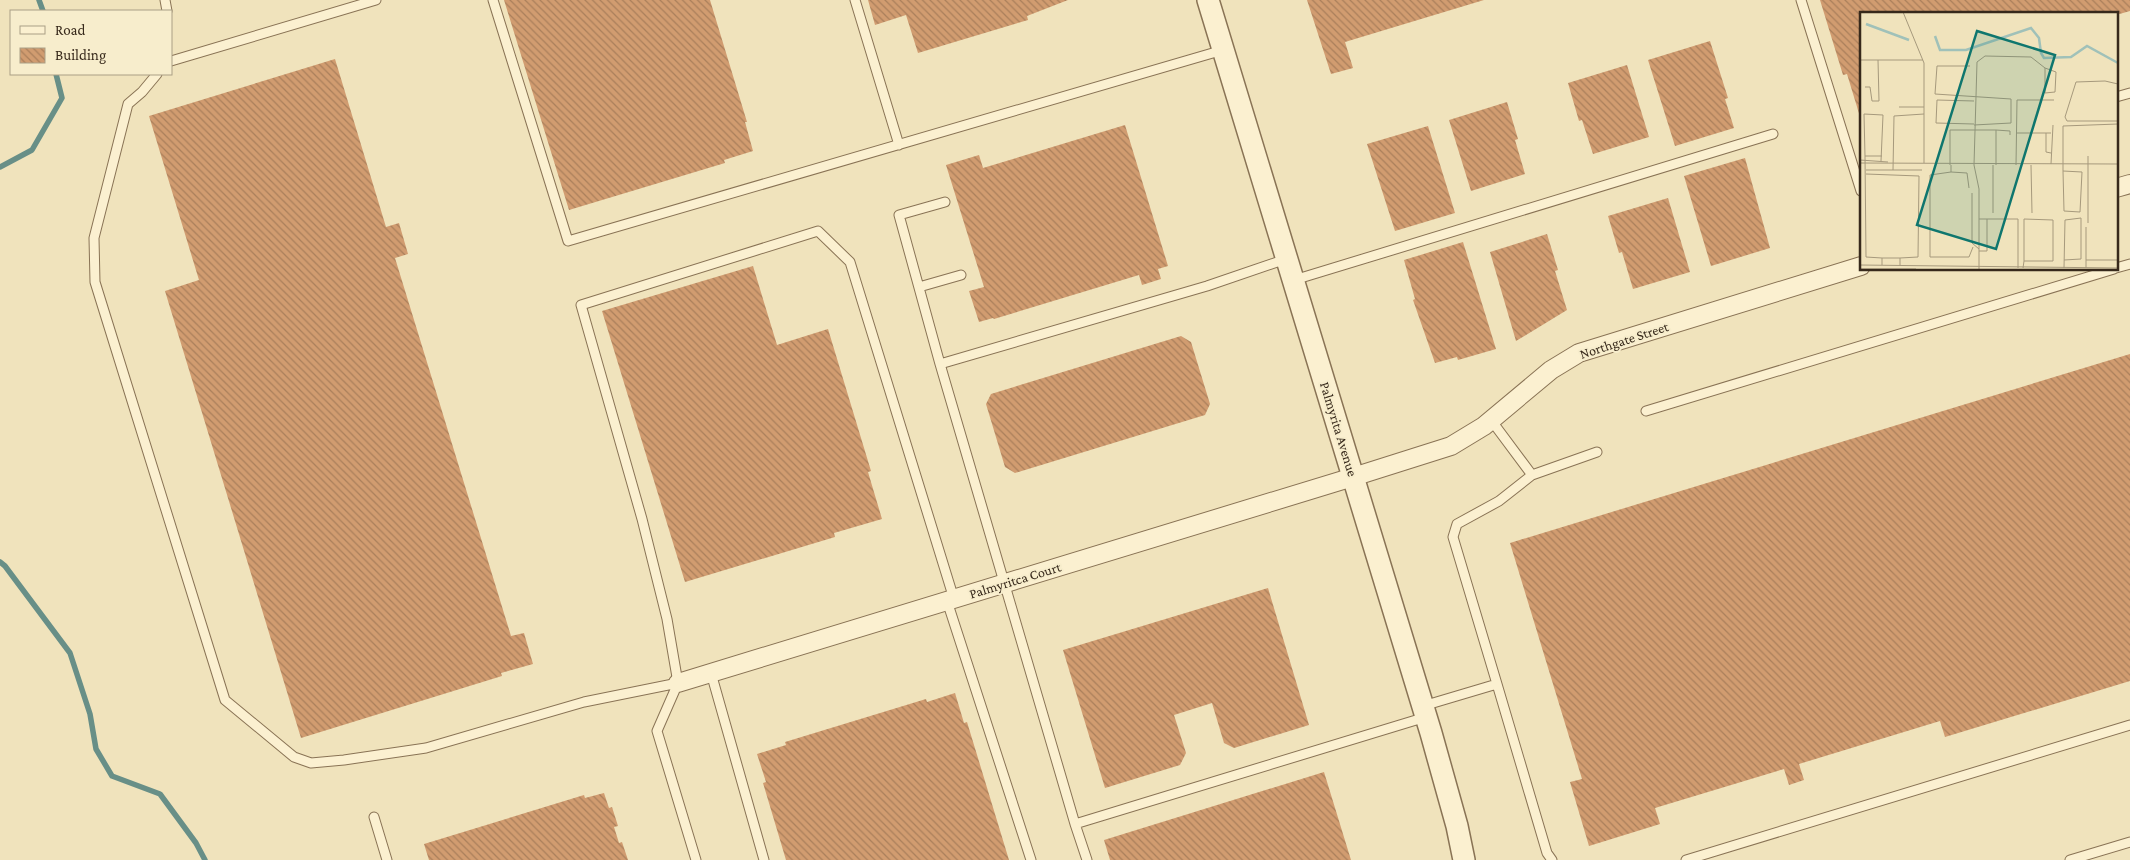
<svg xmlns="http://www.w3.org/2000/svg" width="2130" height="860" font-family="'Crimson Pro',serif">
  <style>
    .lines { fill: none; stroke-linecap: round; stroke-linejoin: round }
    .stream { stroke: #688f87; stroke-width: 5.5 }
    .building { fill: url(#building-back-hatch) }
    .service-casing { stroke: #897355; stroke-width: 11 }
    .minor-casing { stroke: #897355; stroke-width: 20 }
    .tertiary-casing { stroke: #897355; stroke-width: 24 }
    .service { stroke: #fbf0d0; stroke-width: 9 }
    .minor { stroke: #fbf0d0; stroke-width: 18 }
    .tertiary { stroke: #fbf0d0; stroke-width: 21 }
    .labels { text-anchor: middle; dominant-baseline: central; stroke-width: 4; stroke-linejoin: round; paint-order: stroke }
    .street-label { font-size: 14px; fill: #37291b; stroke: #f7edcc }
    .inset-river { fill: none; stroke: #a0c1b9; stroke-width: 2.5 }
    .inset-road { fill: none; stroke: #a6997c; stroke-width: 1 }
    .view { fill: #0f766e; fill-opacity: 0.15; stroke: #0f766e; stroke-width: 2.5 }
    .inset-edge { fill: none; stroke: #37291b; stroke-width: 2.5 }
  </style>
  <defs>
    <pattern id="building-back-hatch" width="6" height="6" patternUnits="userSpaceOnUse" patternTransform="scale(1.25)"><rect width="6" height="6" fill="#d19c70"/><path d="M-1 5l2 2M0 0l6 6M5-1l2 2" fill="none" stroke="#aa7f5b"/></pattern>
  </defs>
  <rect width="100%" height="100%" fill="#f0e3bc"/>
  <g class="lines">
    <path class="stream" d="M39 0 43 11
      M0 167 32 150 62 98 56 74
      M0 562 5 566 70 653 90 714 96 749 112 776 160 794 196 843 205 860"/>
  </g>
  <path class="building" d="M504 0H710L747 122H745L753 151 724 160 725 163 569 210Z
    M868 0H1068L1027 16 1028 20 918 53 906 15 875 25Z
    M1307 0H1484L1345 42 1353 68 1331 74Z
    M1820 0H2130V11L2116 15V14H1861V120L1847 74 1843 75Z
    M1710 41 1728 98 1725 99 1734 128 1675 146 1648 60Z
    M335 59 386 227 399 223 408 254 395 258 511 636 524 633 533 664 501 673 502 676 301 738 165 291 199 280 149 116Z
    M1627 65 1649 137 1593 154 1582 120 1579 121 1568 83Z
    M1507 102 1518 139 1515 140 1525 174 1471 191 1449 120Z
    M1125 125 1168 266 1158 269 1161 279 1142 285 1139 275 994 319 993 318 979 322 969 291 984 287 946 165 979 155 983 168Z
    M1428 126 1455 213 1395 231 1367 144Z
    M1745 158 1770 248 1711 266 1684 176Z
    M1668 198 1690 272 1633 289 1622 252 1619 253 1608 216Z
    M1547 234 1558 270 1555 271 1567 310 1516 341 1490 252Z
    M1463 242 1496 349 1458 360 1457 357 1435 363 1413 300 1415 299 1404 260Z
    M753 266 777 345 828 329 871 471 868 472 882 519 834 533 835 537 685 582 602 311Z
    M1181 336 1191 342 1210 404 1205 415 1015 473 1005 467 986 404 991 394Z
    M2130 354V681L1945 737 1940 721 1799 764 1804 780 1789 785 1784 769 1655 808 1660 824 1589 846 1570 782 1582 779 1510 543Z
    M1268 588 1309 725 1234 748 1224 743 1212 703 1174 715 1186 753 1180 765 1105 788 1063 650Z
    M955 693 964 723 967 722 1009 860H786L763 783 766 782 757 754 786 745 785 742 926 699 927 702Z
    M1324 772 1351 860H1110L1104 840Z
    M604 793 609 808 612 807 618 826 614 827 619 843 622 842 628 860H429L424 844 584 795 585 798Z"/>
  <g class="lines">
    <defs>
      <path id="service" d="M165 0 167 11
        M493 0 568 241 1223 50
        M855 0 899 145
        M1801 0 1861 191
        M171 61 376 0
        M157 74 142 92 128 104 94 238 95 282 225 700 294 757 311 763 344 760 426 748 584 702 678 683
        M2116 97 2130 93
        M1286 259 1207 286 940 364 1075 824 1426 717
        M2116 268 2130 264
        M1294 280 1773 134
        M919 287 961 275
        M940 364 899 215 945 202
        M1646 411 2114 269
        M1491 420 1532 475
        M947 601 1031 860
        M711 673 764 860
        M1497 684 1453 537 1457 524 1499 501 1532 475 1597 452
        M1423 706 1497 684 1547 853 1552 860
        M374 817 387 860
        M1075 824 1087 860
        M696 860 657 731 678 683 667 619 642 519 581 305 818 231 850 262 954 599
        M1686 860 2130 725
        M2070 860 2130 842"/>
      <path id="minor" d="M2116 188 2130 184
        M678 683 1353 477 1451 446 1484 426 1551 370 1579 353 1861 266"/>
      <path id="tertiary" d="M1208 0 1431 733 1457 826 1464 860"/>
    </defs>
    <use href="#service" class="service-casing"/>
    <use href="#minor" class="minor-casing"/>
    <use href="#tertiary" class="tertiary-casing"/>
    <use href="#service" class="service"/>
    <use href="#minor" class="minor"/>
    <use href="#tertiary" class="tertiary"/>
  </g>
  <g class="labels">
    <g class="street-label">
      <text transform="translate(1624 340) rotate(-18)">Northgate Street</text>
      <text transform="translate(1339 429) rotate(73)">Palmyrita Avenue</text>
      <text transform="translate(1015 580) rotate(-17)">Palmyritca Court</text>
    </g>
  </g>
  <g transform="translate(1860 12)">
    <rect width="258" height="258" fill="#f0e3bc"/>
    <path class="inset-river" d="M6 12 49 28M75 24 80 38H106L171 16 179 26 181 41 184 46 211 45 227 34 258 51"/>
    <path class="inset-road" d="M43 0 64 51V151M0 48H63M110 54H77L75 82 151 87V111L114 113M258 72 245 69 216 70 205 105 207 109H258M5 75H10L12 89H19L18 48M39 95H64M114 112 76 111 77 88 114 89M136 118 150 119V123M157 121H191M186 121V140L191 141M5 144 4 102 23 103 21 149M22 144H5L6 245 22 246V253M228 144V211M0 148 28 150M0 151 258 152M191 152 193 113M90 153V118H136V153M91 153V160L70 163V245H109L113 235M156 153 157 88H194M171 153 172 201M6 158H62M33 158 34 104 64 102M203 159 204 199 220 200 222 160 203 159V114L258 112M91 160 107 161 109 176M6 162 59 164 58 245 40 246M112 181V231L119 237M133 201V153M119 207H158V256M226 215V256M119 239H127V207M22 246H40V254M226 248H258M0 253 258 256M163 256 164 249V207L193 208V249H164M204 256 205 208 221 206V247L204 248M0 257H56M119 257V177L114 153 117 50 125 44 171 45 185 56V81L195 80 196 60 185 56"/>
    <path class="view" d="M117 19 195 43 136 237 57 213Z"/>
    <rect width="258" height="258" class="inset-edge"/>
  </g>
  <rect x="10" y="10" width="162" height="65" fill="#f7edcc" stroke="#aa9f85"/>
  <rect x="20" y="26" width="25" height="8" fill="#fbf0d0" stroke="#aa9f85"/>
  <text x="55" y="35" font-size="15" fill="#37291b">Road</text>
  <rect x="20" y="48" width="25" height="15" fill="url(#building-back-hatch)" stroke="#aa9f85"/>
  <text x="55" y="60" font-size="15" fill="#37291b">Building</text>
</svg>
